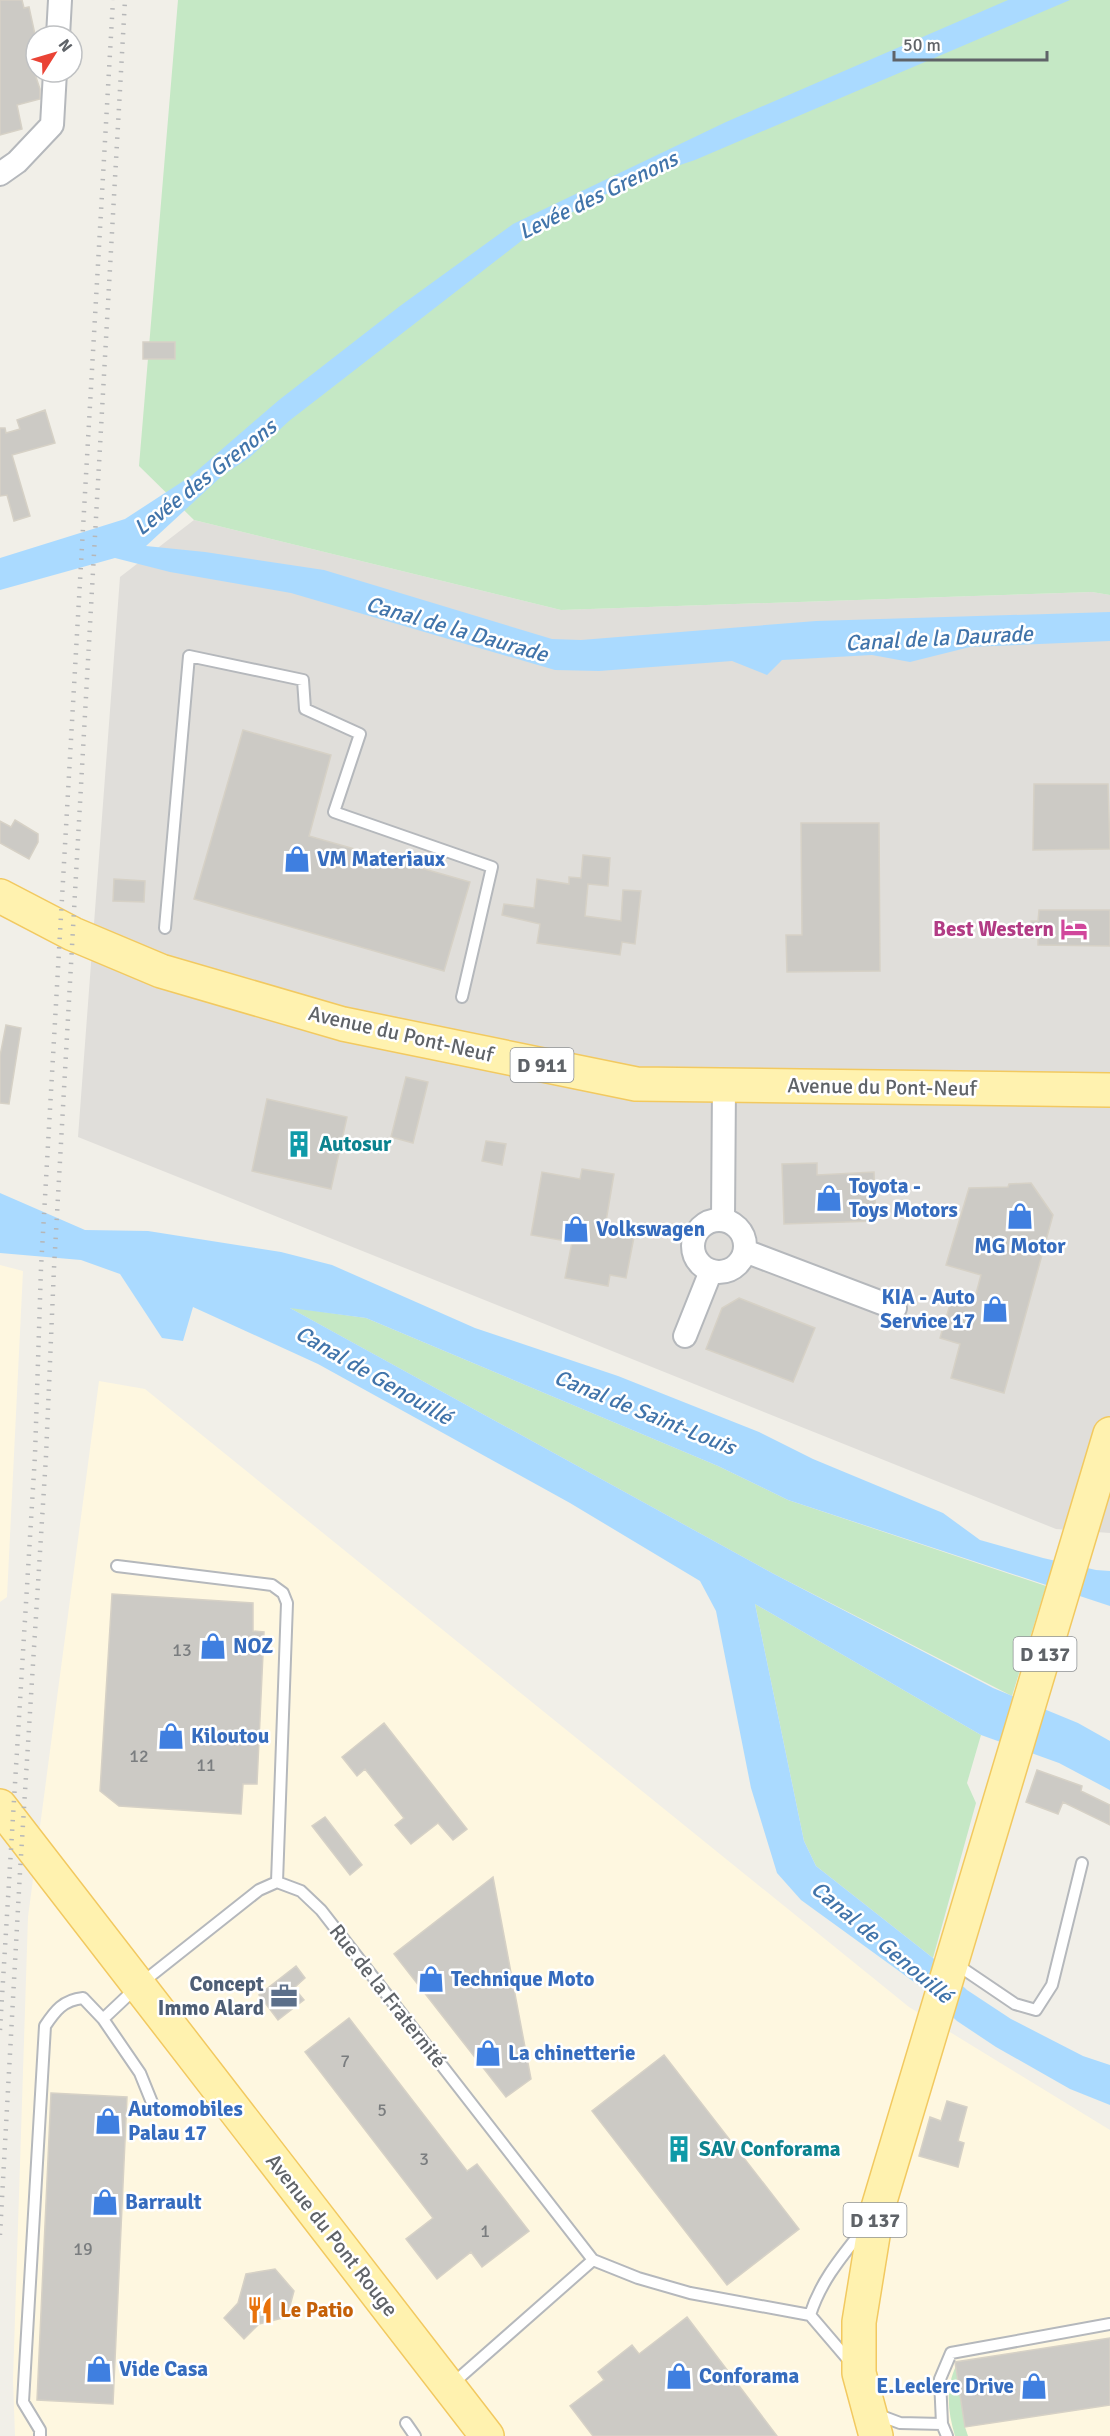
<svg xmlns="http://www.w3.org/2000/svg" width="1110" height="2436" font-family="Signika,sans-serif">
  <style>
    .commercial { fill: #fef7e0 }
    .industrial { fill: #e0deda }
    .green { fill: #c5e8c5 }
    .water { fill: #aadaff }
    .building { fill: #cccac5; stroke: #d6d1c6; stroke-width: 1.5 }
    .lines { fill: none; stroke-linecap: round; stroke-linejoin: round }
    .service-casing { stroke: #b5b8bc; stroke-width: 14 }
    .minor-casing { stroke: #b5b8bc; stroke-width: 26 }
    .primary-casing { stroke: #f2c960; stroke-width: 36 }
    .service { stroke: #fff; stroke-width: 10 }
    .minor { stroke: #fff; stroke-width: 22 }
    .primary { stroke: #fff2af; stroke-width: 33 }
    .rail { stroke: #b6b7b8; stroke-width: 4.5; stroke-dasharray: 1.5 8; stroke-linecap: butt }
    .labels { text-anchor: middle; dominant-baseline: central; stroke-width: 5; stroke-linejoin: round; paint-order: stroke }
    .number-label { font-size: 18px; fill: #7a7d7f }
    .shield { fill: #fff; stroke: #8f9295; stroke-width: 1.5 }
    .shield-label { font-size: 20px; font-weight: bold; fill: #5f6368 }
    .shop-label { font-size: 21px; font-weight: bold; fill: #366cbe; stroke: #fff; text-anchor: start }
    .hotel-label { font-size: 21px; font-weight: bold; fill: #b23c85; stroke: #fff; text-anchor: end }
    .street-label { font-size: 21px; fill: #5f6368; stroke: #fff }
    .culture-label { font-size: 21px; font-weight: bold; fill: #0d838f; stroke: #fff; text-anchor: start }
    .service-label { font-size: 21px; font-weight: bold; fill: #4e5e75; stroke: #fff; text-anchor: end }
    .food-label { font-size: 21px; font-weight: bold; fill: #c56008; stroke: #fff; text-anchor: start }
    .water-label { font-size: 22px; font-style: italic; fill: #4174aa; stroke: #fff }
  </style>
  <rect width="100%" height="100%" fill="#f1efe8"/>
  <path class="commercial" d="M0 1265 23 1271 7 1597 0 1602Z
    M99 1381 145 1389 909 2007 1110 2130V2436H15L13 2380 28 1917Z"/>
  <path class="industrial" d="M194 520 561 610 1092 592 1110 595V1533L1056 1529 78 1137 120 577Z"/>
  <path class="green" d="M178 0H1110V595L1092 592 561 610 194 520 139 466Z
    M288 1307 366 1318 718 1466 788 1500 1046 1586 1012 1696 774 1574Z
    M755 1604 981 1735 967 1783 976 1803 933 1958 816 1866 804 1841Z
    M956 2366 965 2427 968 2436H955C948 2412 945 2389 956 2366Z"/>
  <path class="water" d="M1008 0H1070L695 160 629 182 529 235 289 421 249 458 223 475 146 546 205 552 324 570 552 639 581 640 816 621 1110 612V641L970 647 910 662 872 655 782 660 767 675 732 661 599 671 555 670 291 593 170 572 115 558 0 590V558L125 519 191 476 279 400 400 306 513 224 726 122Z
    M0 1193 85 1230 148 1231 281 1252 332 1265 475 1328 618 1376 759 1432 813 1459 943 1513 980 1540 1043 1558 1096 1570 1110 1571V1606L788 1500 718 1466 366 1318 290 1308 774 1574 993 1688 1078 1723 1110 1741V1790L1059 1763 981 1735 755 1604 804 1841 816 1866 933 1958 967 1990 1011 2019 1083 2056 1110 2065V2105L1070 2089 996 2047 957 2021 921 1987 801 1900 777 1873 751 1788 716 1611 700 1581 570 1503 318 1364 193 1307 183 1341 162 1338 120 1274 81 1260 0 1253Z"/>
  <path class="building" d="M0 0H22L24 8 29 7 36 39V77L40 89V99L17 105 22 129 0 135Z
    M143 342H175V359H143Z
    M45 410 55 443 12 455 30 516 14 521 7 495 0 496V428H5L6 433 20 429 17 420Z
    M243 730 331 755 309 836 470 882 444 971 194 899Z
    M1034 784H1108L1110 849 1033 850Z
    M15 820 38 834V842L29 859 0 843V821L11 827Z
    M801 823H879L880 971 787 972 786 935H802Z
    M583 855 610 858 608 886 588 884 585 916 621 921 623 890 641 891 635 944 622 942 620 955 537 943 540 924 502 915 504 904 534 908 537 879 569 884V877L581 878Z
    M114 879 145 881 144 902 113 901Z
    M1039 910H1110V946L1038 945V938H1031V921H1038Z
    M6 1025 21 1028 9 1104 0 1103V1056Z
    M406 1077 428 1082 413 1143 391 1137Z
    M267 1099 347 1117 331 1189 252 1171Z
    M486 1141 506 1144 502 1165 482 1161Z
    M817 1163V1175L874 1172 876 1221 784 1224 782 1164Z
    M582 1169 614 1174 605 1227 635 1232 626 1278 610 1275 608 1286 565 1278 572 1242 531 1235 542 1172 580 1179Z
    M1031 1183 1053 1215 1004 1393 951 1378 960 1344 940 1338 952 1298 973 1305 981 1275 946 1265 969 1188 1008 1187 1009 1184Z
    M739 1298 815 1328 793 1382 706 1349 722 1308Z
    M112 1594 253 1603V1631L264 1632 257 1784H243L241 1814 119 1806 100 1791Z
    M384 1723 467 1829 453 1840 438 1823 411 1844 395 1825 404 1818 365 1769 357 1776 342 1757Z
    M1037 1770 1082 1786 1081 1791 1110 1805V1825L1063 1802 1058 1814 1026 1802Z
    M325 1817 362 1865 350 1875 312 1826Z
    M493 1877 531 2079 506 2097 394 1954Z
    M296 1966 305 1978 294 1988 304 2000 278 2020 259 1995Z
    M349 2018 467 2171 477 2164 529 2231 482 2267 471 2252 437 2279 406 2239 433 2218 305 2052Z
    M664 2055 799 2229 727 2285 592 2111Z
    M51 2093 127 2097 113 2404 37 2400Z
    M947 2101 967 2107 958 2141 964 2143 958 2167 919 2156 930 2117 941 2121Z
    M275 2269 294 2291 287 2317 259 2324 244 2339 224 2318 238 2303 246 2274Z
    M687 2317 777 2436H593L570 2406 604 2380 598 2372 632 2345 639 2354Z
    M1110 2338V2405L965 2427 955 2362Z"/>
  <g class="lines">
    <defs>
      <path id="service" d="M165 928 189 656 303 680 305 709 360 734 334 812 492 867 462 997
        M117 1566 272 1585 283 1593 287 1603 277 1882
        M956 1964 1015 2004 1036 2010 1052 1985 1082 1863
        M155 2110 140 2073 103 2019 139 1985 259 1890 277 1882 301 1891 321 1910 593 2260 638 2278 690 2293 810 2315 851 2363
        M810 2315C821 2280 843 2255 865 2227
        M451 2385 593 2260
        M876 2414 900 2423 942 2424 947 2436
        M406 2423 415 2436
        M942 2424 940 2379 951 2353 1110 2324
        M40 2436V2430L23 2402 45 2026C55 2011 63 2000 83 1998L103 2019"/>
      <path id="minor" d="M58 36 60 0
        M0 174 17 162 52 125 55 72
        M693 1246a26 26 0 1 1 52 0a26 26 0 1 1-52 0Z
        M723 1220 724 1085
        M745 1251 895 1308
        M685 1336 711 1271"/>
      <path id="primary" d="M0 896 73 934 161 971 343 1024 636 1084 1110 1090
        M0 1806 487 2436
        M876 2436 859 2373V2322L877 2211 1110 1434"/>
    </defs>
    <use href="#service" class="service-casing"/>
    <use href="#minor" class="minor-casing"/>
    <use href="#primary" class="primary-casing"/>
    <use href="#service" class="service"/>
    <use href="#minor" class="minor"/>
    <use href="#primary" class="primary"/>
    <path class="rail" d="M0 2030 35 1455 41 1268 113 0
      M0 2235 20 1872 46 1456 54 1268 125 0"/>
  </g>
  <defs>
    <symbol id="shop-bare" viewBox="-9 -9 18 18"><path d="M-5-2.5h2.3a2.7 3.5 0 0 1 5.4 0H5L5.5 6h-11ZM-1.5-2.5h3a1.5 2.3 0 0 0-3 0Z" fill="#3f7fe0" stroke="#fff" stroke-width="2.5" paint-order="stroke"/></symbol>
    <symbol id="hotel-bare" viewBox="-9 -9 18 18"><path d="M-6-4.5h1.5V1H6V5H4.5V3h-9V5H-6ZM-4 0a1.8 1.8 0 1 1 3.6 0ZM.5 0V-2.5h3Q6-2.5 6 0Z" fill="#d1479c" stroke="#fff" stroke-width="2.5" paint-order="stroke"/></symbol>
    <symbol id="building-bare" viewBox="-9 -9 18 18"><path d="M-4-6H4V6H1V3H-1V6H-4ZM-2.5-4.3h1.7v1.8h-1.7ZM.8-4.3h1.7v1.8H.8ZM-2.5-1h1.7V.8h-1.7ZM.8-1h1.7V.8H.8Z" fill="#0f9aa8" stroke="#fff" stroke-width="2.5" paint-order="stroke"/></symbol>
    <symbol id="office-bare" viewBox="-9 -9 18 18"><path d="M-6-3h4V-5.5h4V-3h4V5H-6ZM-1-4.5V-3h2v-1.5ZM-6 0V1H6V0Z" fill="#5c6f8a" stroke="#fff" stroke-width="2.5" paint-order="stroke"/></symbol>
    <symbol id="restaurant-bare" viewBox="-9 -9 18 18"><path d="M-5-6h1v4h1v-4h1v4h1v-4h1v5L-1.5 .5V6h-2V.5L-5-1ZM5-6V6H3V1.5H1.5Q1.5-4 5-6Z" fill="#e8710a" stroke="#fff" stroke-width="2.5" paint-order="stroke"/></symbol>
  </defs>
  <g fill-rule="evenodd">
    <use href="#shop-bare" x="278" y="840" width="38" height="38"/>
    <use href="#hotel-bare" x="1055" y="910" width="38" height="38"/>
    <use href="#building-bare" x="280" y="1125" width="38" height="38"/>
    <use href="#shop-bare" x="810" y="1179" width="38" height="38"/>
    <use href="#shop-bare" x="1001" y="1197" width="38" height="38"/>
    <use href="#shop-bare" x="557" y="1210" width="38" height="38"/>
    <use href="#shop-bare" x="976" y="1290" width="38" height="38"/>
    <use href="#shop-bare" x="194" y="1627" width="38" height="38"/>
    <use href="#shop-bare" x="152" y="1717" width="38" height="38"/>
    <use href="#shop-bare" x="412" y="1960" width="38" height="38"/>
    <use href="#office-bare" x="265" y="1977" width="38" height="38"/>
    <use href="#shop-bare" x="469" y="2034" width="38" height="38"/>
    <use href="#shop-bare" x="89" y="2102" width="38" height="38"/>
    <use href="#building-bare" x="660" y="2130" width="38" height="38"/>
    <use href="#shop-bare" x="86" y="2183" width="38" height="38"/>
    <use href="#restaurant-bare" x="241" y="2291" width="38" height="38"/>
    <use href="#shop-bare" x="80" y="2350" width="38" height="38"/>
    <use href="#shop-bare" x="660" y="2357" width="38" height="38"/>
    <use href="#shop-bare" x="1015" y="2367" width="38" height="38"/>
  </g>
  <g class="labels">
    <g class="number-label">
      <text x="182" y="1650">13</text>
      <text x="139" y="1756">12</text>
      <text x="206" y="1765">11</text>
      <text x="345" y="2061">7</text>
      <text x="382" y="2110">5</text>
      <text x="424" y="2159">3</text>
      <text x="485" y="2231">1</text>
      <text x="83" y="2249">19</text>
    </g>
    <g class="shield">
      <rect x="510.5" y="1048" width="63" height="34" rx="4.5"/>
      <rect x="1013.5" y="1637" width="63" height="34" rx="4.5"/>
      <rect x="843.5" y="2203" width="63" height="34" rx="4.5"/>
    </g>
    <g class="shield-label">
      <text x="542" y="1065">D 911</text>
      <text x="1045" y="1654">D 137</text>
      <text x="875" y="2220">D 137</text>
    </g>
    <g class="shop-label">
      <text x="317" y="859">VM Materiaux</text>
      <text x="849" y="1186">Toyota -<tspan x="849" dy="24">Toys Motors</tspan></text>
      <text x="596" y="1229">Volkswagen</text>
      <text x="1020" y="1246" text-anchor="middle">MG Motor</text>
      <text x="975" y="1297" text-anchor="end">KIA - Auto<tspan x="975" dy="24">Service 17</tspan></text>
      <text x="233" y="1646">NOZ</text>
      <text x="191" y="1736">Kiloutou</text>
      <text x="451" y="1979">Technique Moto</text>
      <text x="508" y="2053">La chinetterie</text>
      <text x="128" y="2109">Automobiles<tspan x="128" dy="24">Palau 17</tspan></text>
      <text x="125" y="2202">Barrault</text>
      <text x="119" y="2369">Vide Casa</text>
      <text x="699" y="2376">Conforama</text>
      <text x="1014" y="2386" text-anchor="end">E.Leclerc Drive</text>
    </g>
    <g class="hotel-label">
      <text x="1054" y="929">Best Western</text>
    </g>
    <g class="street-label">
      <text transform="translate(401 1034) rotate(13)">Avenue du Pont-Neuf</text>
      <text transform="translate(882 1087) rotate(1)">Avenue du Pont-Neuf</text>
      <text transform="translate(388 1996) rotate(52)">Rue de la Fraternité</text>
      <text transform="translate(332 2235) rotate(52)">Avenue du Pont Rouge</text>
    </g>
    <g class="culture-label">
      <text x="319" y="1144">Autosur</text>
      <text x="699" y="2149">SAV Conforama</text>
    </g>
    <g class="service-label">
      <text x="264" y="1984">Concept<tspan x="264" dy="24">Immo Alard</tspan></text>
    </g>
    <g class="food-label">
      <text x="280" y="2310">Le Patio</text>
    </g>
    <g class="water-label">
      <text transform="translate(598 195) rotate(-26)">Levée des Grenons</text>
      <text transform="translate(205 477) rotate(-38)">Levée des Grenons</text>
      <text transform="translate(457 629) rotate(16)">Canal de la Daurade</text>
      <text transform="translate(939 638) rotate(-3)">Canal de la Daurade</text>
      <text transform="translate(374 1375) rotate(30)">Canal de Genouillé</text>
      <text transform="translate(645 1412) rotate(22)">Canal de Saint-Louis</text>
      <text transform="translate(882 1942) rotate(40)">Canal de Genouillé</text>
    </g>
  </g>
  <g transform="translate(54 54) rotate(53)"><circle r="28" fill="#ffffff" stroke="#bfc1c3" stroke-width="1.5"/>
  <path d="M0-4.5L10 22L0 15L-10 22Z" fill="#ea4335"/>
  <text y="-9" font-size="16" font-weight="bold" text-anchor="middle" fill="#5f6368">N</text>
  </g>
  <path d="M894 51v9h153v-9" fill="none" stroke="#5f6368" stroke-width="3"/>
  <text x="903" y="51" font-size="18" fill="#5f6368" stroke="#ffffff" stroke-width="4.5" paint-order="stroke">50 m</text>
</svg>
